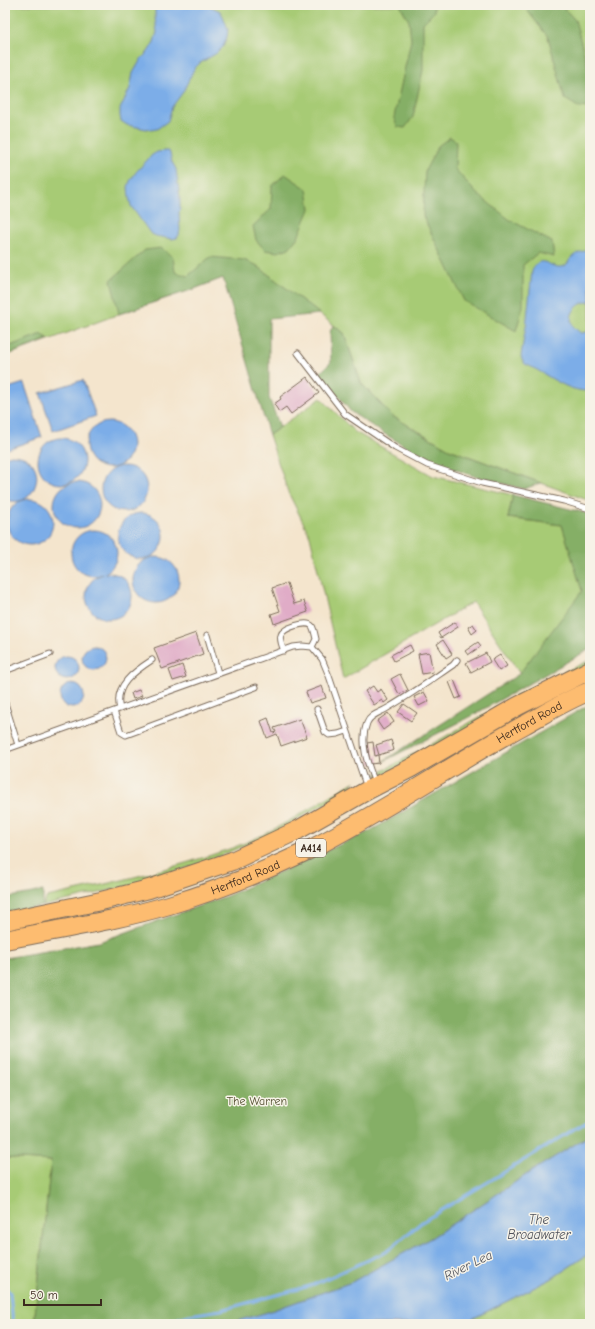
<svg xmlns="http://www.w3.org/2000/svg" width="595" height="1329" font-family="'Comic Neue',sans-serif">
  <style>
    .green { fill: #a7cb74; stroke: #717a49 }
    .forest { fill: #85af66; stroke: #606c42 }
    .water { fill: #7cade8; stroke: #5c6c83 }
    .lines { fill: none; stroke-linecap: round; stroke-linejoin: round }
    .stream { stroke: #7cade8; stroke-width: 3 }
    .building { fill: #e0acc7 }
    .lane-casing { stroke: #7c6b5b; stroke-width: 7 }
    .highway-casing { stroke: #7c6b5b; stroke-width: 20 }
    .lane { stroke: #fff; stroke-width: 5 }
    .highway { stroke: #fdbc70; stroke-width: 18 }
    .labels { text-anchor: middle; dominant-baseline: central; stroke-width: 3; stroke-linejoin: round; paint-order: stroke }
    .shield { fill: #f7f3e8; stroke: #73665b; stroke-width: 1 }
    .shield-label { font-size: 11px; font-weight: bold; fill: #3b2a1e }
    .street-label { font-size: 12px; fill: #3b2a1e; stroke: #f7f3e8 }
    .park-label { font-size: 12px; fill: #565234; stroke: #f7f3e8 }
    .water-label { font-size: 13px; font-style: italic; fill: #4e515b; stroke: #f7f3e8 }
  </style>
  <rect width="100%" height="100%" fill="#f7f3e8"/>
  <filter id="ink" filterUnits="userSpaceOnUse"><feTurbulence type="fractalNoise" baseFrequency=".025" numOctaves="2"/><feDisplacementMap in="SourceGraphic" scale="8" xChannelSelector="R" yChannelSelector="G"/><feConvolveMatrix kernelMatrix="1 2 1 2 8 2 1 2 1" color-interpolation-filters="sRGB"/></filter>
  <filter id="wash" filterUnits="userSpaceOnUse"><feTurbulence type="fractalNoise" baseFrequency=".012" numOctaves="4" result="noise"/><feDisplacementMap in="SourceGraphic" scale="16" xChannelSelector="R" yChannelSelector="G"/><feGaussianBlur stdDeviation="0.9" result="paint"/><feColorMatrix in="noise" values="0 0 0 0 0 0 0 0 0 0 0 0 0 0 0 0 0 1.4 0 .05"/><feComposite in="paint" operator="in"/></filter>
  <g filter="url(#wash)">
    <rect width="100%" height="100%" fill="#f4e5cd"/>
    <path class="green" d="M5 5H590V501L449 449 392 416 361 383 344 333 256 265 194 289 119 314 5 356Z
      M321 398 355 432 433 476 513 495 508 518 562 525 583 591 520 674 473 602 343 679 310 536 288 492 269 435Z
      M590 660V664L383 775H375L441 739 529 689Z
      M355 781 352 786 326 803 265 837 210 860 142 883 43 906 47 897C108 884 173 869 232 848 276 832 316 804 355 781Z
      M5 1158 51 1161 34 1324H5Z
      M590 1253V1317L584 1322 578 1324H462L551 1279Z"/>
    <path class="forest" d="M400 5H434V12L423 23V70L413 117 405 128 397 127 394 117 411 40 409 21Z
      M523 5H561L575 20 590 75V105L589 108 578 107 565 99 548 37Z
      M450 137 456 141 455 169 476 193 510 220 552 242 554 257 538 253 523 265V306L516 331 464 301 423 216 425 171 438 146Z
      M285 174 307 189 310 209 298 237 289 248 278 252 265 250 256 240 253 226 271 209 272 186Z
      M161 248 173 257 175 272 188 276 210 257 244 260 256 265 320 314 269 319V398L280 427 269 435 223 278 194 289 119 314 111 280 145 250Z
      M333 325 344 333 361 383 392 416 449 449 541 483 524 489 474 476 431 461 383 433 351 412 320 373 331 362 330 332Z
      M41 334 49 339 5 356V348Z
      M513 495 590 514V649L468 718 382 762 519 674 582 591 562 525 508 518Z
      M590 704V1135L532 1171 431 1238 352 1282 268 1312 226 1324H34L51 1161 5 1158V958L99 942 227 896 368 832Z
      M43 891V906L5 912V898Z"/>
    <path class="water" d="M155 5H208L220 11 223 16 228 29 227 37 223 47 217 53 200 63 194 69 183 92 172 107 168 121 157 129 151 130 127 125 121 121 120 116V109L130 88 133 73 141 59 148 52 154 42 157 32 155 18Z
      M164 151H168L170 153 172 162 176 169 180 198V208L179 213 180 230 179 235 177 238 172 239 156 236 150 233 131 206 129 198 128 187 130 181 136 172 152 155 157 152Z
      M584 251H590V302C579 301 568 313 572 324 573 327 578 331 581 333L587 332 590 329V391C565 392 547 373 525 364L522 360 521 356 524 337 526 327 532 271C540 252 549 268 561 267 568 266 568 261 572 257 575 254 580 252 584 251Z
      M83 380 96 416 53 431 40 393Z
      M24 383 42 437 5 450V389Z
      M86 445a23 23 0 1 1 46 0a23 23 0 1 1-46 0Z
      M38 461a23 23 0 1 1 46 0a23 23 0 1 1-46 0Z
      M11 455C54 455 37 514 5 499V457Z
      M101 489a23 23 0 1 1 46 0a23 23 0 1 1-46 0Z
      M54 505a23 23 0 1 1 46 0a23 23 0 1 1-46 0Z
      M7 522a23 23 0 1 1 46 0a23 23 0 1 1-46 0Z
      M118 536a23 23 0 1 1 46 0a23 23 0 1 1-46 0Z
      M71 553a23 23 0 1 1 46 0a23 23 0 1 1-46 0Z
      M133 580a23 23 0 1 1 46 0a23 23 0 1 1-46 0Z
      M86 596a23 23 0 1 1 46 0a23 23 0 1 1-46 0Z
      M82 658a12 12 0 1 1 24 0a12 12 0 1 1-24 0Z
      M55 668a12 12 0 1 1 24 0a12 12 0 1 1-24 0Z
      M60 696a12 12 0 1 1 24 0a12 12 0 1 1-24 0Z
      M590 1135V1253L551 1279 462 1324H226L268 1312 352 1282 431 1238 532 1171Z"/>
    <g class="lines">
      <path class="stream" d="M5 1287 10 1293 13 1324
        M161 1324 189 1315 221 1310 310 1286 386 1252 422 1222 590 1120"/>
    </g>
    <g id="blocks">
      <path class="building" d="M307 377 319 393 291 414 286 407 279 412 274 404 281 399 280 397Z
        M287 583 294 604 304 601 308 612 274 624 271 614 280 611 272 588Z
        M455 622 458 627 441 638 438 633Z
        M473 624 477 630 472 634 468 627Z
        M196 633 203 654 162 669 154 648Z
        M443 640 452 654 446 658 437 644Z
        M478 642 481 646 468 655 465 651Z
        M410 645 413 651 394 661 391 655Z
        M429 652 433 672 422 674 418 654Z
        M486 653 490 662 471 672 466 663Z
        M500 655 507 666 499 671 492 660Z
        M182 665 186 677 173 681 169 670Z
        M400 674 408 690 399 694 391 679Z
        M454 680 461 697 456 699 449 682Z
        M322 686 326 698 310 703 306 692Z
        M373 686 377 692 381 689 388 700 384 703 382 700 374 705 365 691Z
        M139 690 142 696 133 699 131 693Z
        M424 692 429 701 419 706 414 697Z
        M404 704 417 713 411 721 398 712Z
        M388 713 394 722 383 730 377 721Z
        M268 718 273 733 276 732 274 728 300 719 307 737 281 746 277 734 267 738 261 721Z
        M391 740 394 750 379 755 376 745Z
        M373 742 375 756 378 755 379 763 370 764 367 743Z"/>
    </g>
  </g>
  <g filter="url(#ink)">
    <use href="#blocks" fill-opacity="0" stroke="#7c6b5b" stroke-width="1"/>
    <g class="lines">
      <defs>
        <path id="lane" d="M298 353 345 414 395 448 427 465 482 483 564 501 590 509
          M207 635 218 673
          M284 651C282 646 279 639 281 635 283 628 307 620 312 626 314 629 315 635 316 639L312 647
          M5 671 50 654
          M5 703 18 745
          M120 709C113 686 135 671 152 660
          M317 709 325 732 329 735 338 734 347 731
          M114 711 121 732 126 735 256 687
          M5 750 293 647 302 646 312 647 322 659 329 676 367 788
          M375 783C368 765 359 743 367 723 370 715 379 713 386 709 409 696 431 680 453 665L457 660"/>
        <g id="highway">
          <path d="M5 921 101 901 149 889 232 861 298 830 368 790 411 768 518 706 590 670"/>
          <path id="s1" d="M5 940C60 929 115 921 169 905 216 891 263 872 307 851 382 813 451 765 524 725 546 713 567 700 590 691"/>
        </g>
      </defs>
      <use href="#lane" class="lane-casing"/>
      <use href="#highway" class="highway-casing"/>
      <use href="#lane" class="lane"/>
      <use href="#highway" class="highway"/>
    </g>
  </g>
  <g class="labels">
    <rect class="shield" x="296" y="839" width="30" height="18" rx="3"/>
    <g class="shield-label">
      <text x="311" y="848">A414</text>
    </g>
    <g class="street-label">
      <text stroke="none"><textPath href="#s1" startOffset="573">Hertford Road</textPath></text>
      <text stroke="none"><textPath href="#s1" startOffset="249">Hertford Road</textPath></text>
    </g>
    <g class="park-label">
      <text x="257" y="1101">The Warren</text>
    </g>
    <g class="water-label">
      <text x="539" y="1219">The<tspan x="539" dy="15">Broadwater</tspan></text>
      <text transform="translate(468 1265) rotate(-26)">River Lea</text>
    </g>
  </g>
  <rect width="595" height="1329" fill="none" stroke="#f7f3e8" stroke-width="20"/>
  <path d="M24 1299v6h77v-6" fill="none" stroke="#3b2a1e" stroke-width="2"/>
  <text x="30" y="1299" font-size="12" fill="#3b2a1e" stroke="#f7f3e8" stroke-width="3" paint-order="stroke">50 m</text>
</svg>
